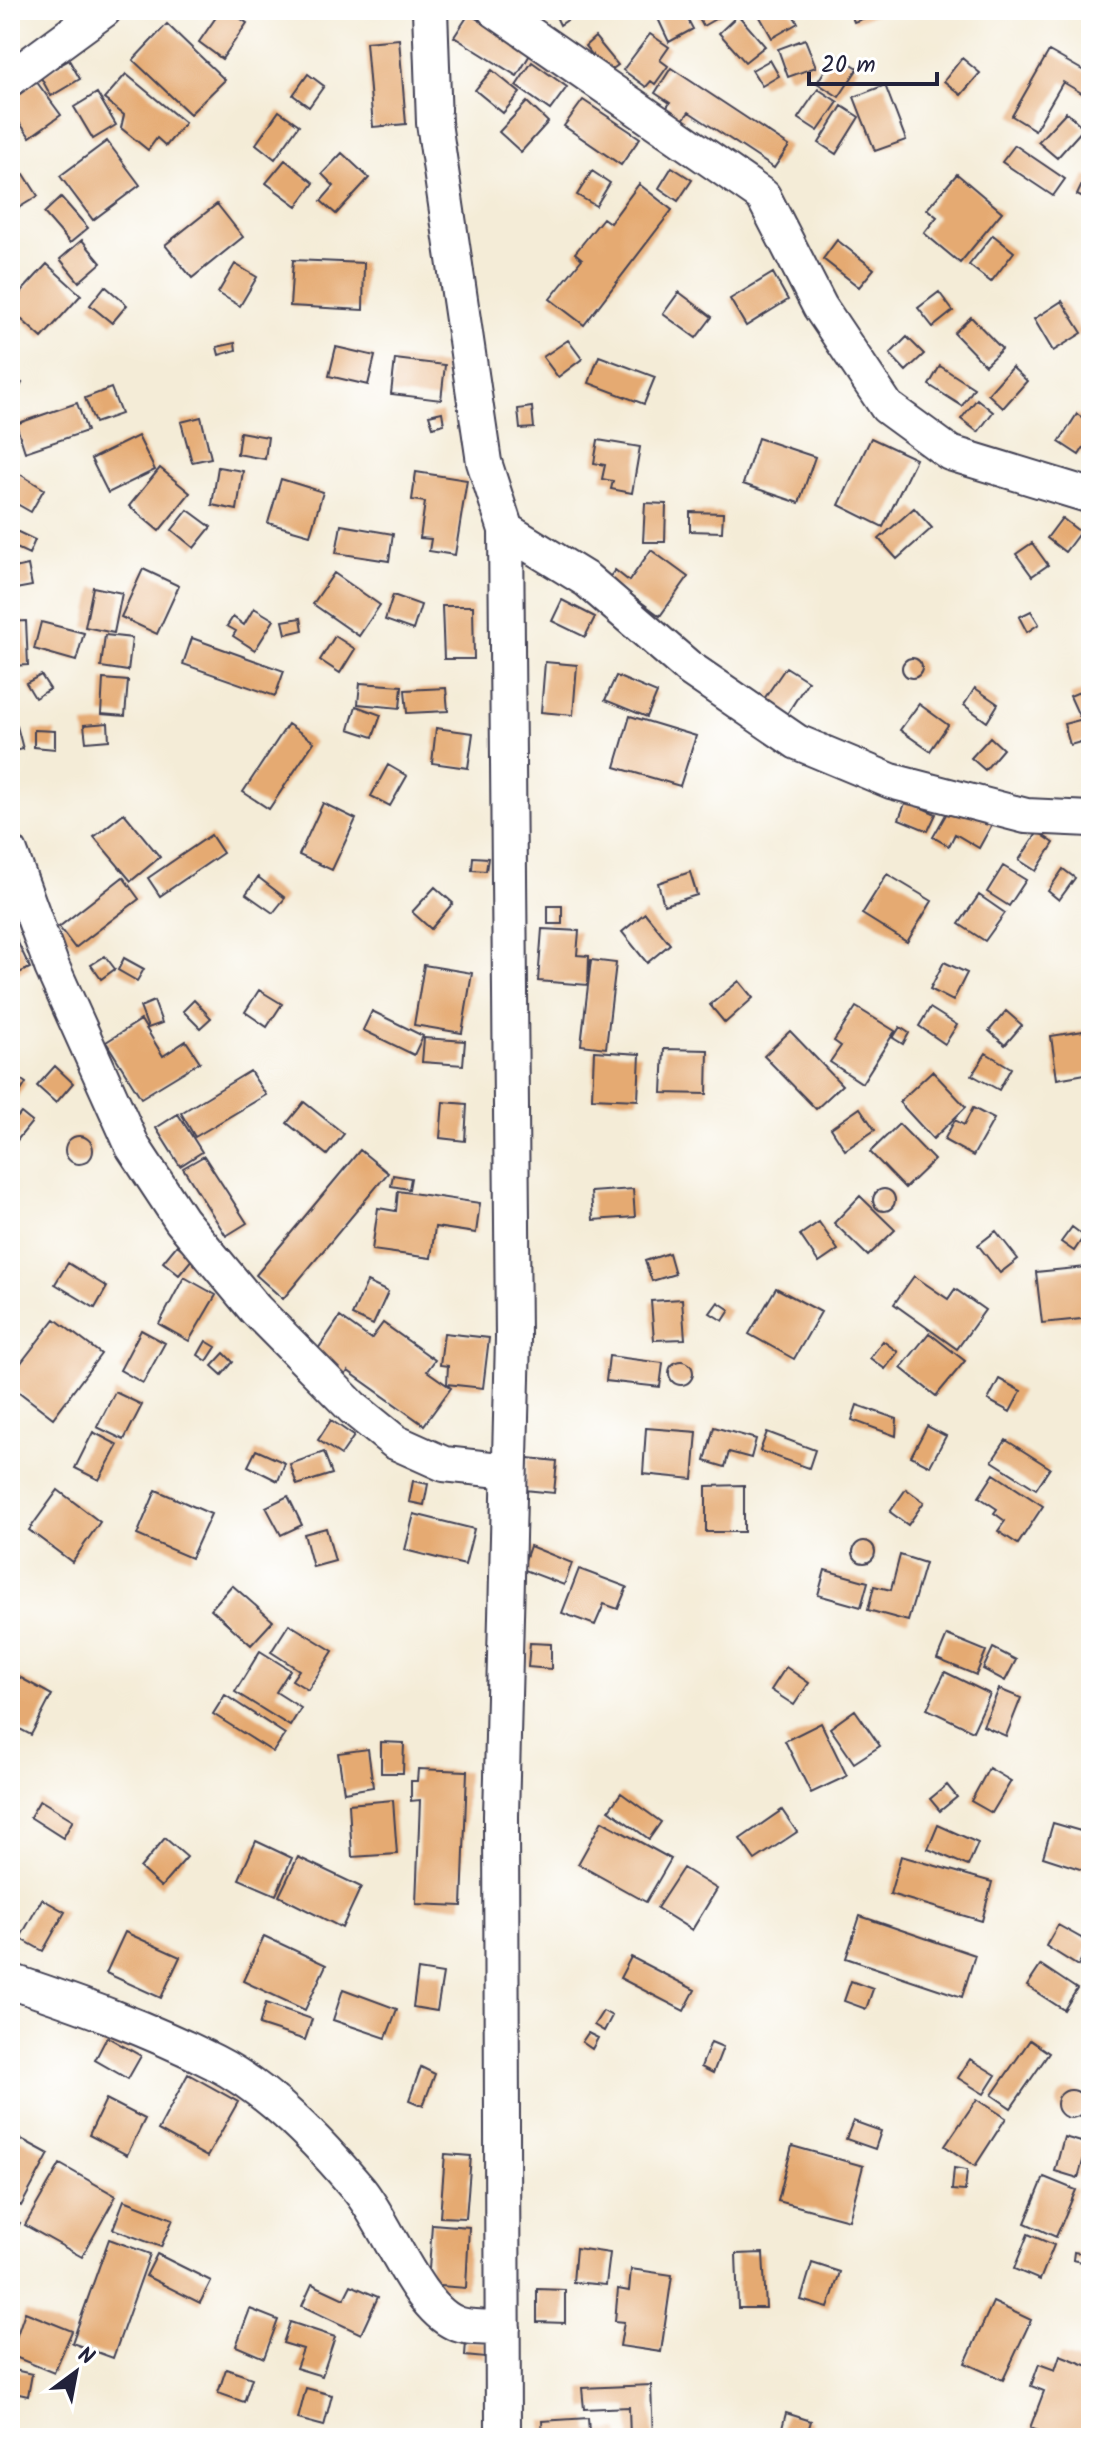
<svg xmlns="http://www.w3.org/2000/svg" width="1101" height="2448" font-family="Kalam,sans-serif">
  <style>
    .building { fill: #e5aa72 }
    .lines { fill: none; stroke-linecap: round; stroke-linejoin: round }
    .minor-casing { stroke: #424052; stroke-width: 38 }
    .minor { stroke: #fff; stroke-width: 34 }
  </style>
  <rect width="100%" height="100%" fill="#fff"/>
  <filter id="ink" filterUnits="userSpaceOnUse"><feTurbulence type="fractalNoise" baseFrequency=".0125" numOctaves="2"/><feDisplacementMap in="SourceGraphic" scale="16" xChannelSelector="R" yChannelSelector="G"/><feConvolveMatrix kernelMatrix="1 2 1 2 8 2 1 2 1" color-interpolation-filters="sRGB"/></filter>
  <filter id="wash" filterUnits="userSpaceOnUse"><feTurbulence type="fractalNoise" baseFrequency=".006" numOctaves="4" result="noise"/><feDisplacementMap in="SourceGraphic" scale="32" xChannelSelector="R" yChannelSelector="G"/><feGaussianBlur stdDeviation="1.8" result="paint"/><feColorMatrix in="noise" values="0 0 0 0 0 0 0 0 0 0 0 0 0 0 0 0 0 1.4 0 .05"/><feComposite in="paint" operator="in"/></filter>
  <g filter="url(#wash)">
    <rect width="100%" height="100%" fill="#f4ecd7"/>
    <g id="blocks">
      <path class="building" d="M221 10H228L247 23 222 59 199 42Z
        M553 10H582L560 25Z
        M654 10H683L693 29 669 42Z
        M694 10H731L703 26Z
        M756 10H790L798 23 772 38Z
        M849 10H874L876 14 854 22Z
        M469 14 531 53 517 76 454 37Z
        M738 15 765 46 745 62 719 33Z
        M167 24 225 80 190 114 133 60Z
        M650 34 669 47 660 60 668 66 655 84 651 81 646 87 623 70Z
        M595 37 618 65 607 73 585 46Z
        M399 39 406 124 373 127 366 42Z
        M805 39 816 67 788 77 778 49Z
        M1049 51 1091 75V85L1085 95 1063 82 1035 130 1012 116Z
        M835 54 858 68 839 97 817 83Z
        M962 58 980 73 961 95 944 81Z
        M69 60 80 79 51 96 40 76Z
        M770 60 779 76 762 86 752 70Z
        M532 62 567 87 550 110 516 86Z
        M671 68 789 146 774 168 689 112 682 121 665 110 670 103 655 93Z
        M492 70 520 93 503 113 475 90Z
        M126 74 185 123 166 146 157 138 148 150 121 128 124 115 104 99Z
        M308 74 324 86 309 107 293 95Z
        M36 81 61 115 30 137 10 110V99Z
        M885 85 906 140 875 151 854 97Z
        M818 89 838 102 818 131 798 118Z
        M97 93 116 125 93 139 74 107Z
        M583 100 640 138 621 165 564 126Z
        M527 102 548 122 521 152 499 132Z
        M842 106 859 117 836 154 819 143Z
        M279 111 299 125 275 159 256 144Z
        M1066 112 1084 128 1057 158 1038 142Z
        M107 141 140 185 93 220 60 176Z
        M1015 145 1065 179 1053 196 1002 162Z
        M342 153 369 178 336 214 321 201 334 186 322 174Z
        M285 160 314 183 297 206 266 183Z
        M672 167 692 180 678 201 659 188Z
        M592 171 610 183 596 206 577 195Z
        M24 174 38 196 10 213V182Z
        M957 174 1002 212 960 263 924 233 937 217 927 209Z
        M1086 176 1091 178V202L1077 195Z
        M639 184 672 210 584 325 550 299 582 259 575 253 603 218 610 223Z
        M61 197 88 228 70 243 44 213Z
        M217 204 243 237 192 278 165 245Z
        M993 235 1014 252 991 282 969 265Z
        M82 240 101 263 79 282 60 259Z
        M837 240 874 269 859 287 823 259Z
        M293 260 364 263 363 310 290 306Z
        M47 264 81 295 42 338 10 309V304Z
        M235 264 257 277 240 306 218 293Z
        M773 273 788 300 746 326 730 299Z
        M105 286 127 305 112 323 90 305Z
        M679 292 712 317 696 338 663 314Z
        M939 292 953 311 933 327 918 308Z
        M1062 301 1082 333 1053 351 1034 319Z
        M971 317 1002 349 985 365 954 333Z
        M907 337 924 354 906 371 890 354Z
        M568 340 582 359 558 377 543 357Z
        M235 343 236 350 219 355 217 347Z
        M336 347 375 356 368 385 329 376Z
        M599 356 655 377 644 404 589 383Z
        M395 359 445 365 441 400 391 394Z
        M940 366 974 388 962 406 929 385Z
        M1012 367 1027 381 1003 408 988 394Z
        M10 377 22 383 10 407Z
        M111 388 121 414 95 423 85 398Z
        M977 399 993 412 978 432 961 419Z
        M77 403 87 431 25 452 16 424Z
        M532 407 534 428 520 429 518 409Z
        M442 412 444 424 433 427 429 415Z
        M1077 414 1091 424V436L1079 455 1059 442Z
        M201 417 211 458 192 462 181 422Z
        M240 432 268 437 265 459 237 454Z
        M138 436 155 470 108 493 91 459Z
        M758 438 815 457 799 503 743 484Z
        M871 438 916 459 883 527 839 505Z
        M598 440 640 447 632 493 611 489 613 481 602 479 605 465 594 463Z
        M218 467 243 471 237 510 212 505Z
        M10 468 44 489 31 512 10 500Z
        M160 468 190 493 159 531 129 506Z
        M416 472 467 480 455 555 429 551 431 539 420 538 425 502 412 500Z
        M281 479 323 492 310 535 268 523Z
        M645 503 666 504 665 542H643Z
        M914 508 932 528 897 559 879 539Z
        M188 510 211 527 194 548 172 530Z
        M690 512 723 513 722 532 690 531Z
        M1062 518 1080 532 1065 552 1047 538Z
        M341 525 393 534 389 561 336 553Z
        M16 531 35 540 29 554 10 545Z
        M1032 543 1048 565 1032 576 1016 554Z
        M651 550 688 577 660 616 622 588 600 590 615 570 629 581Z
        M28 565 32 586 10 590V569Z
        M143 569 179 586 157 634 121 617Z
        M334 573 380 605 359 636 313 604Z
        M93 587 122 593 114 633 85 627Z
        M393 595 421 605 413 630 385 620Z
        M562 600 595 617 585 637 552 621Z
        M442 606H473L474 659H444Z
        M254 608 274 620 255 650 233 636 236 631 227 626 233 617 244 625Z
        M1031 611 1039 624 1027 632 1019 617Z
        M301 618 303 630 286 634 283 621Z
        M26 621 28 665 10 666V622Z
        M41 622 84 633 76 661 34 649Z
        M105 635 132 638 128 671 101 667Z
        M335 636 355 649 340 673 320 660Z
        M192 638 284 671 275 696 183 664Z
        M902 668a10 10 0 1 1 20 0a10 10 0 1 1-20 0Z
        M545 662 577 665 573 715 541 712Z
        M786 667 808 681 787 714 764 699Z
        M41 675 50 689 35 698 26 683Z
        M616 676 657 693 647 717 605 700Z
        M103 679 128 681 125 716 101 714Z
        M360 683 402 686 400 708 358 704Z
        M1091 687V710L1079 716 1070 696Z
        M446 688 448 711 407 713 405 690Z
        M975 688 998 704 987 722 964 705Z
        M919 704 948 725 930 751 900 730Z
        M356 706 381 715 373 737 349 729Z
        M630 716 696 736 680 786 615 767Z
        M1091 717V739L1070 745 1064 724Z
        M108 723 109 740 86 742 84 725Z
        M288 724 314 742 269 809 243 792Z
        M17 726 23 749 10 752V728Z
        M436 728 473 733 468 768 432 763Z
        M34 730 55 731V749L34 747Z
        M990 737 1003 749 985 770 971 758Z
        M388 765 407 776 390 806 371 796Z
        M956 797 995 819 979 848 955 834 949 846 933 837Z
        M906 801 936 814 928 831 899 819Z
        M323 803 356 819 332 870 299 855Z
        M124 813 160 857 131 881 94 837Z
        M1038 832 1054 843 1036 871 1019 860Z
        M211 835 223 853 160 896 148 878Z
        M473 857 488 858 486 871 472 870Z
        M1003 866 1026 880 1009 906 987 892Z
        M1063 869 1075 878 1059 900 1048 891Z
        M690 872 697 895 664 905 658 883Z
        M887 874 932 901 907 942 862 914Z
        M123 877 139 899 75 948 59 927Z
        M258 877 285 898 273 913 246 894Z
        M435 887 453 903 431 929 412 912Z
        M979 895 1005 913 985 941 959 924Z
        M548 906H562V924H548Z
        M645 913 670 944 647 963 622 932Z
        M10 926 30 968 10 977Z
        M542 929 579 931 577 955 589 956 588 985 538 981Z
        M105 956 115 969 101 979 91 965Z
        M124 958 144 969 137 981 118 970Z
        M591 960 616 963 606 1048 581 1045Z
        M944 962 967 973 953 1001 930 989Z
        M424 965 472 973 462 1033 414 1025Z
        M739 981 753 998 725 1023 710 1005Z
        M259 990 282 1004 267 1027 245 1012Z
        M194 1000 211 1018 200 1028 183 1011Z
        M154 1001 162 1023 148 1028 140 1007Z
        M856 1007 895 1031 862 1083 830 1062 841 1046 834 1041Z
        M930 1008 957 1025 945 1044 919 1026Z
        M372 1011 423 1036 414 1055 363 1030Z
        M1006 1011 1022 1025 1005 1045 989 1031Z
        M141 1020 163 1056 186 1041 200 1062 141 1098 106 1042Z
        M900 1027 909 1033 903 1044 893 1038Z
        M1090 1030 1091 1073 1057 1079 1051 1036Z
        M790 1031 842 1085 816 1109 764 1056Z
        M424 1038 465 1041 463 1065 422 1062Z
        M664 1049 708 1050 707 1094 662 1093Z
        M594 1051 640 1054 638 1100 592 1098Z
        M986 1053 1011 1068 999 1090 972 1075Z
        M55 1066 73 1083 56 1103 37 1086Z
        M250 1071 266 1095 195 1137 181 1113Z
        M932 1071 966 1107 933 1139 899 1102Z
        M10 1072 26 1083 16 1099 10 1094Z
        M304 1102 344 1134 327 1155 287 1123Z
        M443 1102 467 1104 465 1141 440 1138Z
        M860 1108 875 1130 845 1150 831 1128Z
        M973 1108 994 1119 973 1156 944 1140 955 1120 964 1125Z
        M21 1113 32 1122 14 1144 10 1141V1126Z
        M178 1114 202 1152 180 1166 156 1128Z
        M899 1124 934 1160 905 1188 870 1152Z
        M65 1150a14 14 0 1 1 28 0a14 14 0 1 1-28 0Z
        M360 1150 388 1173 283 1299 256 1275Z
        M204 1156 247 1223 226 1236 183 1168Z
        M393 1175 411 1178 409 1189 391 1186Z
        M633 1189 635 1217 593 1220 591 1192Z
        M873 1200a11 11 0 1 1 22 0a11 11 0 1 1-22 0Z
        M398 1191 480 1203 476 1233 435 1227 431 1258 372 1250 378 1208 396 1211Z
        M860 1196 895 1230 868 1256 834 1223Z
        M819 1222 838 1250 819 1263 800 1235Z
        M1072 1227 1084 1236 1074 1251 1061 1242Z
        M996 1231 1018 1259 1000 1273 978 1245Z
        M177 1245 193 1258 179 1275 163 1262Z
        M669 1253 675 1274 652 1281 645 1261Z
        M68 1263 107 1287 95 1308 55 1284Z
        M1086 1267 1091 1318 1042 1323 1036 1272Z
        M914 1276 948 1299 955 1289 985 1310 957 1349 894 1304Z
        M184 1277 216 1295 189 1341 159 1324Z
        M367 1282 388 1292 373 1325 352 1315Z
        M776 1288 821 1312 794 1359 749 1334Z
        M682 1299 685 1339 654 1340 651 1301Z
        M718 1302 730 1310 723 1321 710 1313Z
        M340 1317 371 1339 383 1323 435 1360 427 1371 451 1388 424 1425 348 1371 342 1380 316 1352Z
        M55 1319 101 1354 53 1418 10 1385V1377Z
        M141 1330 165 1343 143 1383 120 1370Z
        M444 1333 489 1338 483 1388 447 1384 448 1366 440 1365Z
        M929 1333 965 1361 936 1396 901 1368Z
        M206 1341 216 1347 207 1361 198 1355Z
        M883 1341 898 1352 885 1369 870 1358Z
        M224 1353 233 1362 222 1375 212 1366Z
        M609 1356 663 1363 660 1387 606 1381Z
        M669 1373a12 12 0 1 1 24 0a12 12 0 1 1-24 0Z
        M999 1379 1021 1391 1010 1412 988 1400Z
        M115 1392 142 1405 124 1440 97 1427Z
        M857 1405 897 1419 896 1436 852 1420Z
        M331 1420 354 1436 341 1455 318 1440Z
        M927 1426 946 1436 930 1466 911 1456Z
        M714 1427 756 1439 751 1458 729 1452 725 1467 705 1461Z
        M646 1428 697 1432 693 1479 643 1474Z
        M93 1432 118 1445 99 1480 75 1468Z
        M767 1432 815 1450 809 1468 760 1451Z
        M1006 1440 1050 1468 1036 1489 992 1461Z
        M256 1450 285 1463 278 1481 248 1466Z
        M324 1452 332 1474 297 1485 290 1464Z
        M528 1458 557 1461 554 1493 525 1490Z
        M994 1474 1043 1506 1018 1544 998 1531 1005 1521 994 1513 997 1509 979 1497Z
        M413 1481 428 1484 424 1505 409 1502Z
        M744 1485V1532H706V1486Z
        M906 1489 924 1502 908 1525 890 1512Z
        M58 1490 100 1522 72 1562 29 1530Z
        M156 1490 211 1514 191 1558 137 1535Z
        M288 1496 302 1525 281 1535 266 1507Z
        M414 1514 474 1529 465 1565 405 1550Z
        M326 1528 335 1561 313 1567 304 1534Z
        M853 1552a11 11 0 1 1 22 0a11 11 0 1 1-22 0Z
        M530 1546 572 1563 564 1585 522 1569Z
        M900 1555 925 1563 908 1621 868 1610 874 1586 891 1590Z
        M579 1569 627 1587 618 1609 604 1604 595 1625 562 1613Z
        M825 1570 868 1582 861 1607 818 1595Z
        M232 1585 273 1621 251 1645 211 1609Z
        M289 1624 333 1651 308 1690 292 1680 299 1670 271 1652Z
        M947 1635 986 1651 976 1675 937 1659Z
        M530 1643 551 1644V1669L528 1667Z
        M993 1648 1016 1660 1005 1681 983 1669Z
        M260 1651 290 1670 276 1692 301 1708 290 1726 235 1692Z
        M786 1667 809 1683 794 1705 771 1690Z
        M10 1672 52 1695 31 1735 10 1724Z
        M945 1672 990 1694 973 1731 927 1709Z
        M999 1689 1021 1698 1006 1736 983 1726Z
        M225 1695 285 1734 273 1752 213 1714Z
        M855 1710 880 1746 854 1763 830 1728Z
        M821 1723 847 1776 811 1793 785 1741Z
        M381 1742 404 1743 403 1773H381Z
        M368 1749 373 1787 344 1792 338 1753Z
        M989 1768 1011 1781 992 1813 971 1801Z
        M418 1769 467 1771 462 1906 416 1904 420 1800 411 1801V1781H417Z
        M947 1785 957 1797 940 1811 930 1799Z
        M621 1793 661 1822 649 1839 609 1810Z
        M40 1800 73 1820 63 1838 30 1817Z
        M393 1800 397 1854 352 1857 349 1804Z
        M782 1810 797 1832 755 1860 740 1839Z
        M602 1821 671 1859 646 1902 578 1864Z
        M1053 1823 1091 1834 1086 1871 1043 1857Z
        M938 1825 978 1843 968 1866 928 1849Z
        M165 1838 187 1857 161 1887 140 1868Z
        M256 1841 292 1858 276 1895 239 1879Z
        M901 1856 992 1882 982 1921 890 1894Z
        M298 1857 361 1887 342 1928 279 1896Z
        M683 1868 717 1889 692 1930 657 1908Z
        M42 1899 65 1912 43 1951 20 1938Z
        M860 1916 975 1955 962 1997 846 1958Z
        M1058 1925 1090 1943 1078 1966 1046 1946Z
        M125 1932 180 1957 161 1998 106 1973Z
        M264 1936 326 1965 305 2010 243 1981Z
        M631 1957 695 1990 684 2011 620 1978Z
        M1041 1965 1077 1989 1064 2010 1027 1986Z
        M418 1970 443 1974 437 2011 413 2007Z
        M851 1981 873 1989 866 2009 844 2001Z
        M343 1989 397 2009 386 2038 333 2020Z
        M266 2003 312 2019 305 2040 259 2025Z
        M603 2011 612 2016 604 2031 594 2025Z
        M588 2033 598 2038 592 2049 582 2042Z
        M107 2037 141 2056 128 2079 95 2060Z
        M1030 2040 1049 2053 1011 2108 992 2095Z
        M711 2042 723 2047 713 2073 701 2067Z
        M970 2059 996 2075 984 2094 958 2078Z
        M421 2067 435 2074 423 2106 409 2100Z
        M188 2074 238 2102 207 2157 158 2130Z
        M1057 2104a14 14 0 1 1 28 0a14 14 0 1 1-28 0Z
        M106 2099 145 2119 127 2155 89 2135Z
        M977 2099 1006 2118 975 2166 945 2146Z
        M853 2121 881 2131 875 2149 846 2139Z
        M10 2133 49 2154 21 2206 10 2200Z
        M1064 2137 1088 2144 1078 2178 1055 2171Z
        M792 2146 863 2166 849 2220 778 2201Z
        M445 2154 471 2156 466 2218 440 2217Z
        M60 2164 116 2196 82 2257 25 2225Z
        M954 2168 967 2170 965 2191 952 2190Z
        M1044 2177 1076 2190 1056 2237 1025 2223Z
        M124 2200 173 2219 161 2247 113 2229Z
        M10 2218 20 2223 10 2241Z
        M432 2224 469 2227 466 2288 428 2285Z
        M1028 2234 1054 2245 1040 2280 1014 2269Z
        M109 2239 150 2254 113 2358 72 2343Z
        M576 2248 610 2253 606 2285 573 2282Z
        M1074 2252 1091 2255V2264L1073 2260Z
        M763 2253 766 2308H738L736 2254Z
        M157 2254 211 2281 200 2303 146 2276Z
        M812 2263 840 2272 828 2308 801 2300Z
        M631 2269 672 2275 661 2352 620 2346 624 2322 615 2321 618 2289 629 2291Z
        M312 2284 344 2299 351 2285 378 2297 361 2334 302 2306Z
        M537 2289 565 2290V2323L537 2322Z
        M993 2302 1031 2320 1003 2380 965 2363Z
        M250 2309 278 2320 264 2358 236 2346Z
        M25 2312 72 2331 54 2373 10 2355Z
        M290 2322 335 2337 322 2376 296 2368 303 2349 283 2343Z
        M466 2341 486 2342 485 2358 465 2356Z
        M1060 2355 1091 2367V2409L1081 2438H1058L1030 2428 1044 2391 1031 2386 1039 2364 1055 2370Z
        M10 2369 32 2374 28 2396 10 2392Z
        M226 2369 252 2378 244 2402 218 2393Z
        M651 2385 653 2438H630L629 2407 584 2409 582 2388Z
        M306 2388 332 2395 324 2426 298 2419Z
        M786 2413 811 2421 806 2438 781 2432Z
        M588 2418 589 2432 619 2430 620 2438H543L542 2421Z"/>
    </g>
  </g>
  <g filter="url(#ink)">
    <use href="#blocks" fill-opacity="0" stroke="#424052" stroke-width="2"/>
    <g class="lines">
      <defs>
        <path id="minor" d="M430 10 434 123 484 462 506 530 513 1338 501 1816 503 2438
          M495 10 763 196 820 307 887 407 950 453 1091 496
          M10 79 104 10
          M506 530 587 580 689 668 797 742 891 781 1026 816 1091 819
          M10 852 52 967 133 1147 181 1220 255 1309 353 1408 395 1442 444 1464 509 1471
          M10 1981C79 2004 149 2029 214 2062 271 2091 320 2143 360 2191 388 2226 417 2307 455 2323 468 2329 488 2327 503 2328"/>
      </defs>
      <use href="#minor" class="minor-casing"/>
      <use href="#minor" class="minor"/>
    </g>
  </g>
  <rect width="1101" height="2448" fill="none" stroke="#fff" stroke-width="40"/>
  <g transform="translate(76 2372) rotate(32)" stroke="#ffffff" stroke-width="6" paint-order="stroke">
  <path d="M0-6L14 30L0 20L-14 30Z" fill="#22223b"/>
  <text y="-12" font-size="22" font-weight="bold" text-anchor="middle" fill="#22223b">N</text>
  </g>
  <path d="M809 72v12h128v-12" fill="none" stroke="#22223b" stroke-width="4"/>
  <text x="821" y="72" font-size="24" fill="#22223b" stroke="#ffffff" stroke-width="6" paint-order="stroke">20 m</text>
</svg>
